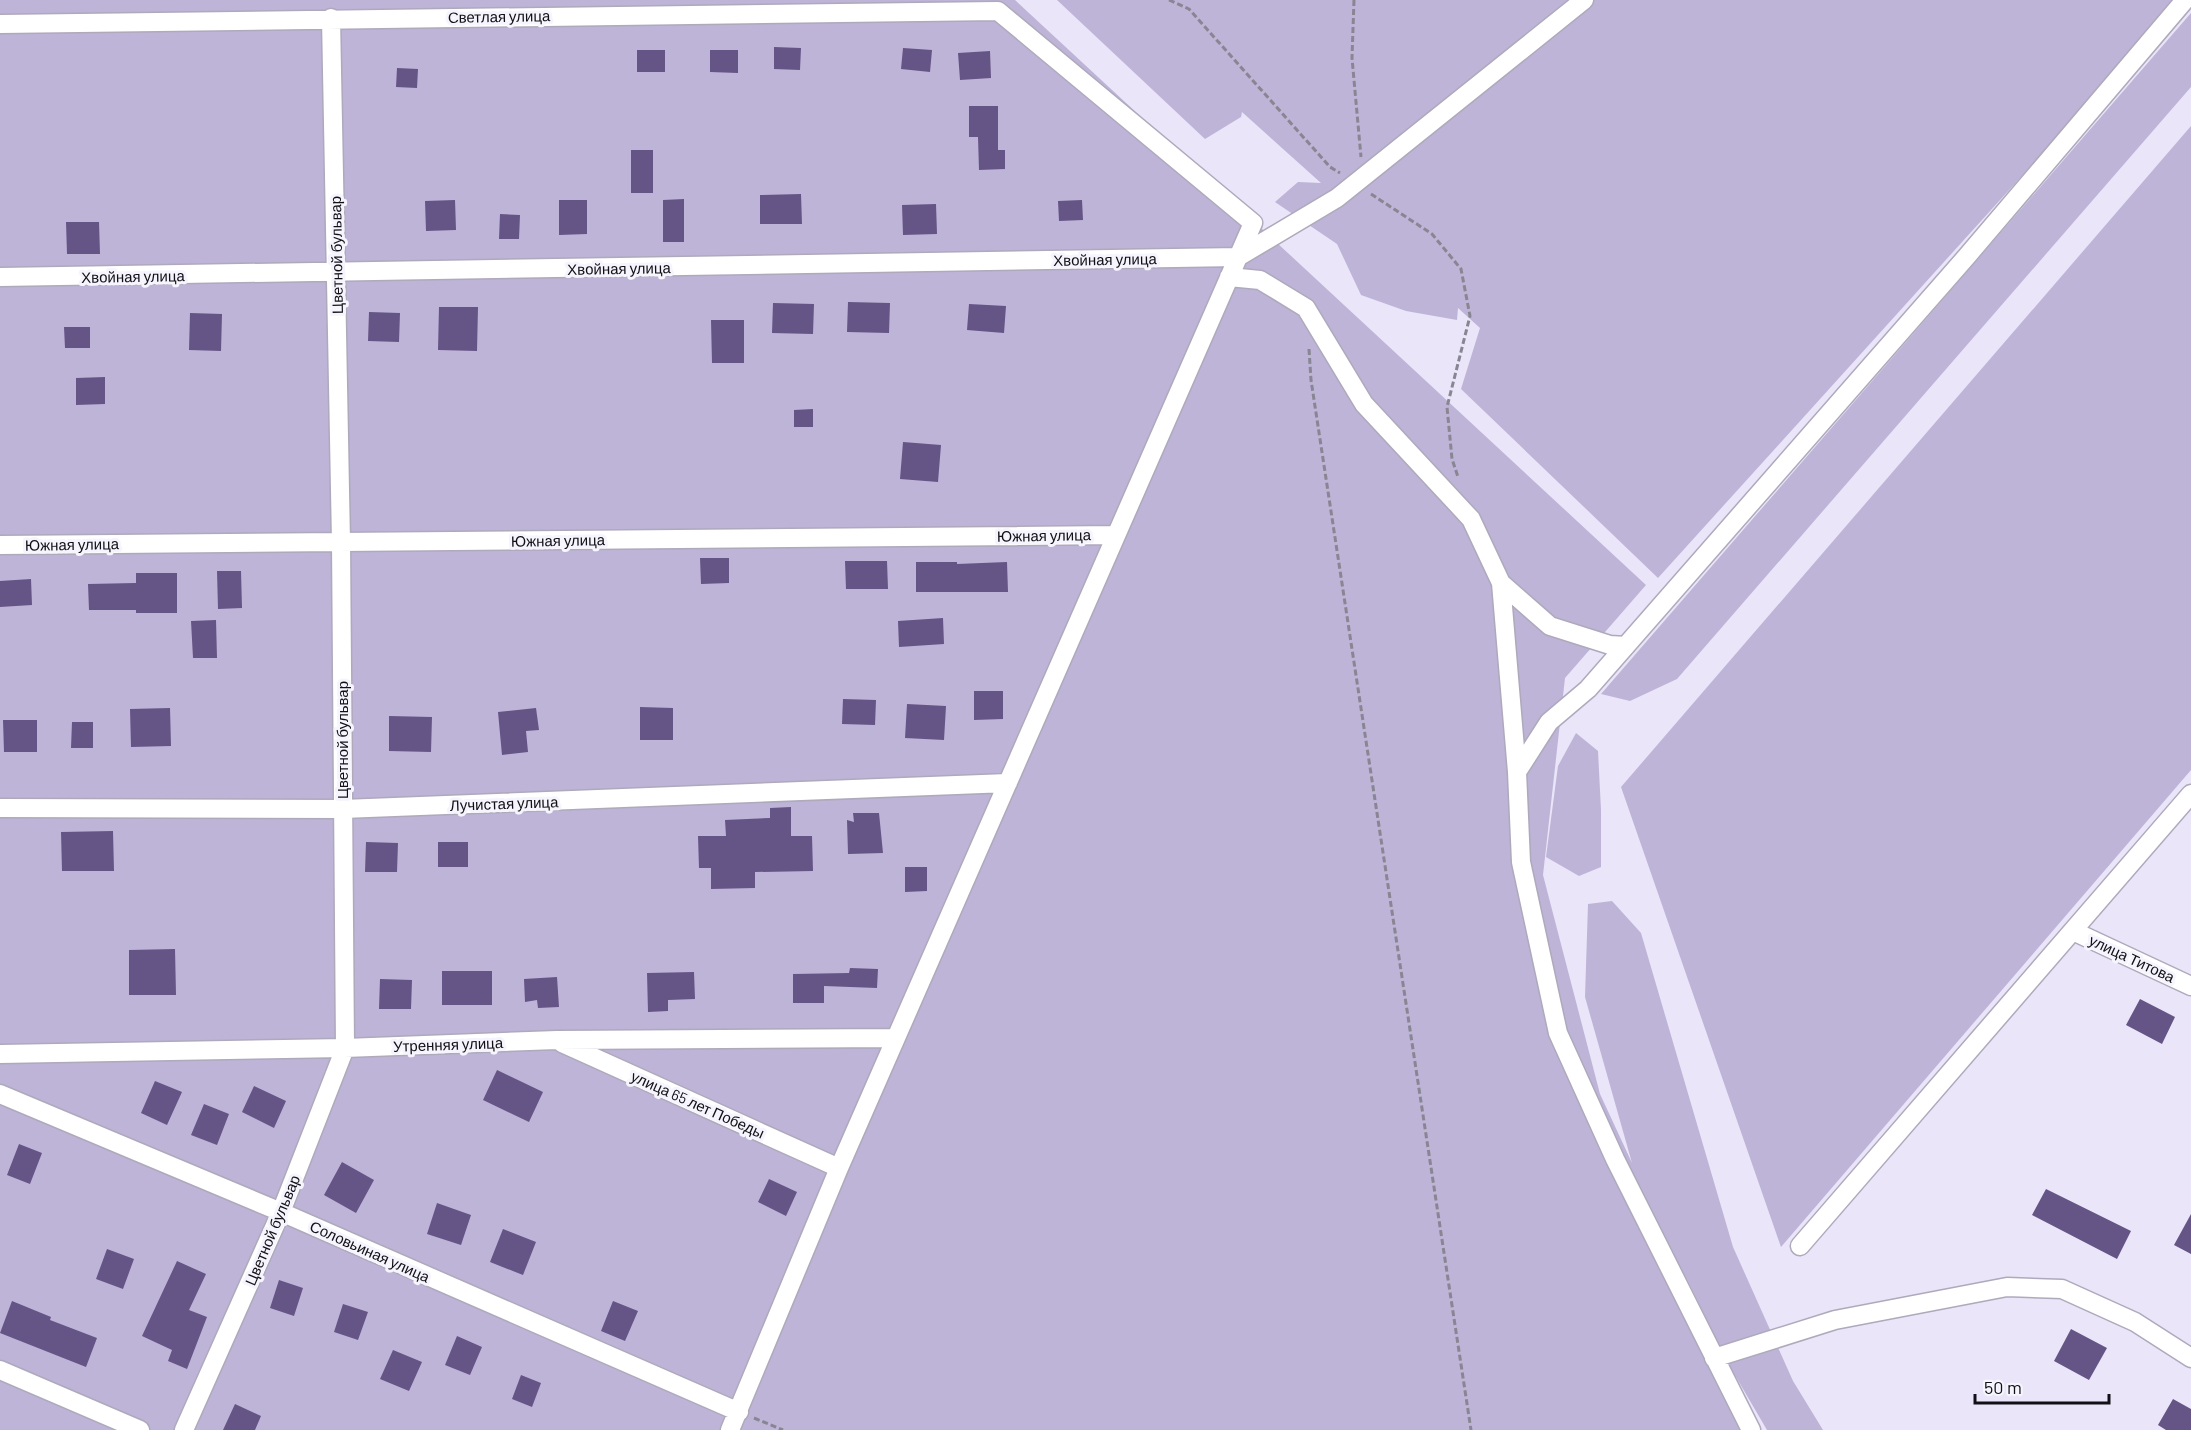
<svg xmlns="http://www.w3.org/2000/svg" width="2191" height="1430" font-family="Barlow,sans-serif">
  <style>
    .green { fill: #beb4d7 }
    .building { fill: #655486 }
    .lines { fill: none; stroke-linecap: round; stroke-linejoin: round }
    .minor-casing { stroke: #afa9bc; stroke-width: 21 }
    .path { stroke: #898593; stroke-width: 3; stroke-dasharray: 6 3; stroke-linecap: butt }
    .minor { stroke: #fff; stroke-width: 18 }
    .labels { text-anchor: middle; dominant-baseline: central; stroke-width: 6; stroke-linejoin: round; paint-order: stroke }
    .street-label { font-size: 15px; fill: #121016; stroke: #f6f4fc }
  </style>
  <rect width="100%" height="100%" fill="#eae5f8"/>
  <path class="green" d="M0 0H1015L1646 585 1565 678 1543 875 1600 1094 1632 1163 1585 997 1588 904 1612 901 1641 933 1733 1247 1793 1381 1823 1430H1767L1729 1365 1685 1275 1756 1430H0Z
    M1057 0H2181L1658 578 1461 389 1480 328 1458 308 1457 320 1406 311 1361 295 1337 244 1275 202 1298 182 1321 183 1242 112 1241 117 1205 139Z
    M2191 13V87L1677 679 1630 701 1601 694Z
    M2191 126V770L1781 1247 1621 787Z
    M1576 733 1598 751 1601 810V867L1579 876 1546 857 1558 766Z"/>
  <path class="building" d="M774 47 801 48 800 70 774 69Z
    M903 48 932 50 930 72 901 69Z
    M637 50H665V72H637Z
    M710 50H738V73L710 72Z
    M990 51 991 78 960 80 958 53Z
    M397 68 418 69 417 88 396 87Z
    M969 106H998V150H1005V169L979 170 978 137H969Z
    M631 150H653V193H631Z
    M801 194 802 224H760V195Z
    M684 199V242H663V200Z
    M455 200 456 230 426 231 425 201Z
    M559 200H587V234L559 235Z
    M1082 200 1083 220 1059 221 1058 201Z
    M936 204 937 234 903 235 902 205Z
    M500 214 520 215 519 239H499Z
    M66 222H99L100 254H67Z
    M848 302 890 303 889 333 847 332Z
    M773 303 814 304 813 334 772 333Z
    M969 304 1006 306 1004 333 967 330Z
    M439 307H478L477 351 438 350Z
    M369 312 400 313 399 342 368 341Z
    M190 313 222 314 221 351 189 350Z
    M711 320H744V363H712Z
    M64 327H90V348H65Z
    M105 377V404L76 405V378Z
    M813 409V427H794V410Z
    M903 442 941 445 938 482 900 479Z
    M700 558H729V583L701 584Z
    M845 561H887L888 589H846Z
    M916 562H957V564L1007 562 1008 592H916Z
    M217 571H241L242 608 218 609Z
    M136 573H177V613H136V610H89L88 584 136 583Z
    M31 579 32 605 0 607V581Z
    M943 618 944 644 899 647 898 621Z
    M216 620 217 658H193L191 621Z
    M974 691H1003V719L974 720Z
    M843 699 876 700 875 725 842 724Z
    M907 704 946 706 944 740 905 738Z
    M640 707 673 708V740H640Z
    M170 708 171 746 131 747 130 709Z
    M536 708 539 730 526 731 528 752 502 755 498 712Z
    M389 716 432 717 431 752 389 751Z
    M3 720H37V752H4Z
    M72 722H93V748H71Z
    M791 807V836H812L813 871 755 872V888L711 889V868H699L698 836H726L725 820 770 818V808Z
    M853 813H879L883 853 848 854 847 820 854 822Z
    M113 831 114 871H62L61 832Z
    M366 842 398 843 397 872H365Z
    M438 842H468V867H438Z
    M905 867H927V891L905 892Z
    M175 949 176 995H129V950Z
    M850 968 878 969 877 988 824 986V1003H793V974L849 973Z
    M442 971H492V1005H442Z
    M694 972 695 999 668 1000V1011L648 1012 647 973Z
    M557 977 559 1007 538 1008 537 1000 525 1002 524 979Z
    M380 979 412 980 411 1009H379Z
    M2140 999 2175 1017 2162 1044 2126 1025Z
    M497 1070 543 1092 529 1122 483 1100Z
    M155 1081 182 1092 167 1125 141 1113Z
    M254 1086 286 1101 274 1128 242 1112Z
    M204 1104 229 1114 217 1145 191 1135Z
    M19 1144 42 1153 30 1184 7 1175Z
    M342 1162 374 1180 356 1213 324 1195Z
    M769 1179 797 1192 786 1216 758 1202Z
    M2046 1189 2131 1231 2117 1259 2032 1215Z
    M437 1203 471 1215 461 1245 427 1234Z
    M2191 1214V1254L2174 1245Z
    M503 1229 536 1242 523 1275 490 1262Z
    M107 1249 134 1259 123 1289 96 1279Z
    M177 1261 206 1274 189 1310 207 1317 187 1369 168 1361 172 1350 142 1336Z
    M279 1280 303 1288 294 1316 270 1308Z
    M12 1301 51 1317 50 1320 97 1338 86 1367 0 1333Z
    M613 1301 638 1311 625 1341 601 1331Z
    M343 1304 368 1312 358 1340 334 1332Z
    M2071 1329 2107 1348 2089 1380 2054 1361Z
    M457 1336 482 1347 470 1375 445 1365Z
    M393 1350 422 1362 409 1391 380 1379Z
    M521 1375 541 1383 532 1407 512 1399Z
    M2173 1399 2191 1409V1430H2166L2158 1425Z
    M235 1404 261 1416 255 1430H223Z"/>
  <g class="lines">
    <defs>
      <path id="minor" d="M0 24 998 11 1253 223 839 1168 730 1430
        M0 277 1238 257 1337 198 1584 0
        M1229 277 1260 280 1306 308 1364 404 1471 519 1501 583 1517 772
        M0 545 1116 535
        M1501 583 1550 626 1610 645 1626 646
        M0 808 343 809 1008 783
        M2073 931 2191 986
        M562 1043 839 1168
        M0 1054 345 1048 557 1040 896 1038
        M0 1094 281 1212 739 1412
        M1800 1246 2191 794
        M1714 1358 1835 1320 2007 1287 2062 1289 2135 1322 2191 1358
        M0 1370 140 1430
        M184 1430 281 1212 345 1048 341 542 331 18
        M1751 1430 1615 1159 1558 1033 1521 862 1517 772 1549 722 1588 689 1968 255 2185 0"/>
    </defs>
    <use href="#minor" class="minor-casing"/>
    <path class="path" d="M1169 0 1189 9 1330 167 1340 173
      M1354 0 1352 58 1361 157
      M1371 194 1432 234 1461 269 1470 316 1447 407 1452 459 1458 477
      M1309 349 1311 380 1471 1430
      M754 1418 783 1430"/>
    <use href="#minor" class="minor"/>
  </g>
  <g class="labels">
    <g class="street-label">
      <text transform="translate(499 16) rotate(-1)">Светлая улица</text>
      <text transform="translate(336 255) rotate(-91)">Цветной бульвар</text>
      <text transform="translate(1105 259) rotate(-1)">Хвойная улица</text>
      <text transform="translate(619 268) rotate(-1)">Хвойная улица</text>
      <text transform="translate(133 276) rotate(-1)">Хвойная улица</text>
      <text transform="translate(1044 535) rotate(-1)">Южная улица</text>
      <text transform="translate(558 540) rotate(-1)">Южная улица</text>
      <text transform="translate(72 544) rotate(-1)">Южная улица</text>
      <text transform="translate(342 740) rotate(-90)">Цветной бульвар</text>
      <text transform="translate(504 803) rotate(-2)">Лучистая улица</text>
      <text transform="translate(2132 958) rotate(25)">улица Титова</text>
      <text transform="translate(448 1044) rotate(-2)">Утренняя улица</text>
      <text transform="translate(698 1104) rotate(24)">улица 65 лет Победы</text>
      <text transform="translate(272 1230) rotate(-67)">Цветной бульвар</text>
      <text transform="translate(370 1251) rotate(24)">Соловьиная улица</text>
    </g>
  </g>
  <path d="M1975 1394v9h134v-9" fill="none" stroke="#121016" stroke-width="3"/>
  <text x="1984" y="1394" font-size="18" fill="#121016" stroke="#f6f4fc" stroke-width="4.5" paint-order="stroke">50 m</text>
</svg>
